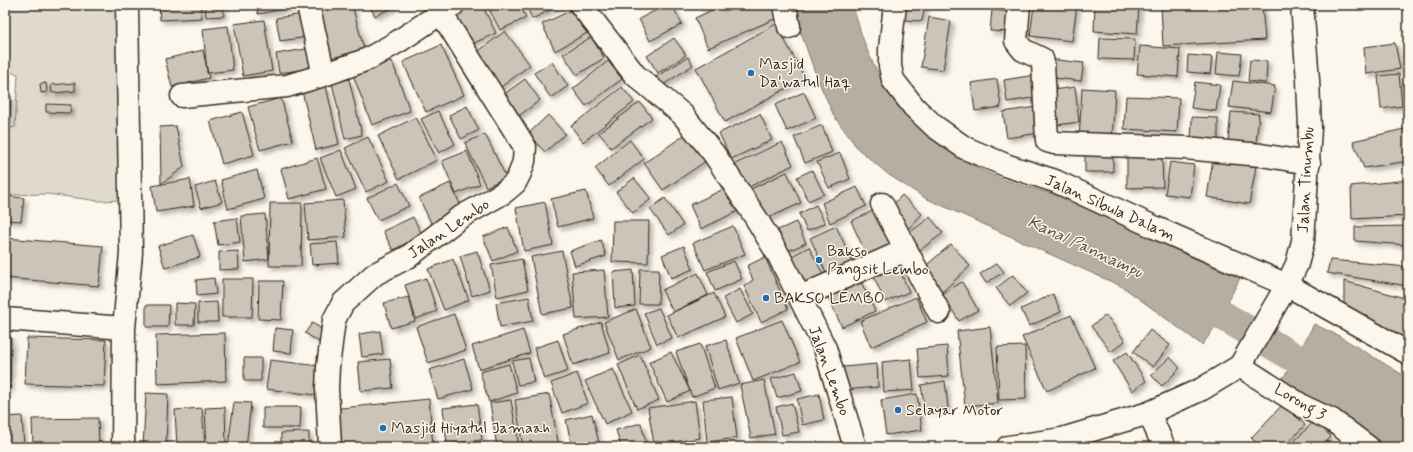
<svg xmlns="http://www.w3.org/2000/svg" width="1413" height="452" font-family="Mynerve,sans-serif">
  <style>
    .green { fill: #dfd9ce; stroke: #8d8276 }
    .water { fill: #b6aea2; stroke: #85796d }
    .pier { fill: #fbf7ec }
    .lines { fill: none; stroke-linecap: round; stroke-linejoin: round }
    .canal { stroke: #b6aea2; stroke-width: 30 }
    .building { fill: #ccc4b9; stroke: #3b2a1e; filter: url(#shadow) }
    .minor-casing { stroke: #3b2a1e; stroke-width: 25 }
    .major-casing { stroke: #3b2a1e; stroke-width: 25 }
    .minor { stroke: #fbf7ec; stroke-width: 22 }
    .major { stroke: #fbf7ec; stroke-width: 22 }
    .poi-dot { fill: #1f6fb2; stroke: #fbf7ec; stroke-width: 1.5 }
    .labels { text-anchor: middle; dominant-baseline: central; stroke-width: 3; stroke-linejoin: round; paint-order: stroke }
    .poi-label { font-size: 16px; fill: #3b2a1e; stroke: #fbf7ec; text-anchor: start }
    .street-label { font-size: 16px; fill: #3b2a1e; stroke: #fbf7ec }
    .water-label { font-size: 17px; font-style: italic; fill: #605246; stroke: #fbf7ec }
  </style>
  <defs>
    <filter id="shadow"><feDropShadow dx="3.5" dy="3.5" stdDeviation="2" flood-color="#0004"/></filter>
  </defs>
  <rect width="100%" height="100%" fill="#fbf7ec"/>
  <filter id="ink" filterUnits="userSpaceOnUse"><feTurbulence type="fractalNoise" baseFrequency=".025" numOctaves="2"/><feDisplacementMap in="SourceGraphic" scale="8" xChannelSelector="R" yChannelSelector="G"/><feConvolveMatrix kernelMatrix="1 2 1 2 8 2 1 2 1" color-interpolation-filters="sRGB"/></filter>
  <g filter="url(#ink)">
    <path class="green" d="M5 5H121L124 200 99 201 47 194 5 195V128L15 127 18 74 5 71Z"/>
    <path class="water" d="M791 5H853C858 24 864 45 873 63 895 109 948 157 995 176 1022 187 1050 192 1076 202L1211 266 1240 278 1214 329 1202 345 1123 287 925 198 889 175 858 149 834 116 817 78Z
      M1314 324 1339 336 1408 378V447H1381L1352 425 1281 380 1291 367Z"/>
    <path class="pier" d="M1239 283 1216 330 1207 341 1214 329Z"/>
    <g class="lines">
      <path class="canal" d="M1186 294 1331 379"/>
    </g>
    <path class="building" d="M159 5H201L202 18 160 20Z
      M205 5H223L224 16 206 17Z
      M257 5H306L258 14Z
      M321 5H352L364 49 332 58 318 6Z
      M369 5H393L394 7 375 16Z
      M471 5H482L496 33 467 46 452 14Z
      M487 5H520L526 18 500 30Z
      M526 5H561L532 19Z
      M666 5H672L682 24 650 41 639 19Z
      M700 5H713L702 10Z
      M723 5H774L779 17 708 48 695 18Z
      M906 5H925L922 21 904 20Z
      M1034 5H1077L1072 41 1030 36Z
      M1095 5H1139L1137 34 1094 31Z
      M1161 5H1262L1265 40 1163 46Z
      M992 10 1013 12 1011 32 990 31Z
      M570 11 587 33 555 51 542 24Z
      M304 14 307 37 280 41 276 18Z
      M929 17 951 21 943 70 921 67Z
      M264 20 272 71 243 76 234 24Z
      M776 24 805 78 725 122 696 68Z
      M228 26 233 70 207 73 203 29Z
      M505 31 530 65 497 90 472 56Z
      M591 37 604 58 577 75 563 54Z
      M674 38 686 55 658 73 647 56Z
      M1100 38 1135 39 1134 60 1099 59Z
      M1395 43 1400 69 1366 74 1364 47Z
      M441 45 464 95 426 112 403 62Z
      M1140 46 1180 49 1178 77 1137 74Z
      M317 47 320 67 279 73 276 54Z
      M203 50 209 78 172 87 165 59Z
      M1218 52 1242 54 1239 76 1216 74Z
      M1188 55 1212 57 1210 74 1187 72Z
      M688 57 693 65 660 87 654 78Z
      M1048 59 1084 63 1081 81 1046 77Z
      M1250 60 1267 61 1266 83 1248 81Z
      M392 61 410 111 372 125 353 75Z
      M608 61 622 79 586 106 573 89Z
      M552 62 568 86 551 98 534 73Z
      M1399 74 1402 106 1381 109 1378 76Z
      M1408 74V88L1403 75Z
      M1035 75 1038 97 1007 102 1004 80Z
      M349 79 362 135 345 139 332 83Z
      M525 79 540 100 516 118 500 97Z
      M997 79 1001 107 975 111 971 83Z
      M1233 81 1275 86 1271 112 1229 107Z
      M1195 82 1220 85 1216 111 1191 108Z
      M46 83 47 92 41 93 40 84Z
      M75 83V91L52 93 51 85Z
      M326 86 339 144 316 150 302 91Z
      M622 87 634 102 583 142 571 126Z
      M1075 87 1079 122 1057 125 1052 90Z
      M1082 88 1115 90 1112 141 1079 140Z
      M804 92 816 118 787 131 775 105Z
      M5 96H11L10 124 5 123Z
      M1126 96 1179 98 1177 132 1124 129Z
      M281 98 293 141 260 150 248 107Z
      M640 102 652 118 611 148 599 133Z
      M46 104 71 105 70 113 46 112Z
      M467 106 479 130 461 139 449 115Z
      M1035 107 1039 133 1007 138 1003 112Z
      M438 111 455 144 439 153 421 119Z
      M242 112 254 155 222 164 210 121Z
      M1231 112 1259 114 1256 143 1228 141Z
      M760 114 772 140 731 159 719 133Z
      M548 115 565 134 545 152 528 134Z
      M416 117 437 160 399 179 378 136Z
      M1192 117 1218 118V142L1191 141Z
      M822 125 832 152 805 163 794 137Z
      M176 126 184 167 161 184 160 127Z
      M1408 128V161L1364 168 1353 141Z
      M485 134 506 177 486 187 465 143Z
      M686 134 706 161 663 190 644 163Z
      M368 137 389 181 366 192 345 148Z
      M630 140 644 159 609 186 595 168Z
      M782 142 793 165 747 188 735 164Z
      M341 150 356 189 336 197 320 158Z
      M467 151 480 184 456 194 442 161Z
      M840 153 850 179 829 188 817 162Z
      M1085 154H1113V172H1085Z
      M1127 157H1162L1163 187 1127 188Z
      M317 158 326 189 289 199 281 169Z
      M1213 159 1256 167 1249 204 1207 197Z
      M1170 162 1194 165 1190 197 1165 194Z
      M257 170 264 199 228 209 221 180Z
      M812 170 824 194 808 201 797 177Z
      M787 172 801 203 766 219 751 189Z
      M634 178 651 199 633 213 616 192Z
      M190 179 194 206 156 212 152 186Z
      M1408 180V216L1352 219 1351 186Z
      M215 181 222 202 201 208 195 187Z
      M398 183 409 206 378 220 367 198Z
      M450 183 463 210 432 225 419 198Z
      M728 187 738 211 701 229 690 205Z
      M857 187 866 206 830 223 822 203Z
      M586 191 593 218 558 227 551 199Z
      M902 195 922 214 908 229 889 209Z
      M8 196 24 198 21 221 5 220Z
      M665 198 683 225 669 235 650 209Z
      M343 200 346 237 308 240 305 203Z
      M545 202 553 245 524 251 516 208Z
      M270 203H302L301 266H269Z
      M816 205 825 223 807 231 799 214Z
      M879 208 894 243 867 256 851 221Z
      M265 214 269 259 245 262 241 216Z
      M413 217 422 235 393 250 383 231Z
      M930 217 943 233 920 250 908 234Z
      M237 218 240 242 218 245 214 221Z
      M613 221H649L648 263 612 262Z
      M796 222 806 243 788 251 778 230Z
      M733 226 745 254 705 270 693 243Z
      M836 226 853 262 827 275 810 238Z
      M1408 226V245L1355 241V227Z
      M508 227 517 251 493 261 483 237Z
      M193 235 200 257 165 268 158 246Z
      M5 238 103 246 99 286 5 278Z
      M601 240 606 256 575 266 570 251Z
      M337 242 339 263 312 265 310 244Z
      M951 244 970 266 942 292 921 270Z
      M684 246 693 269 671 278 662 255Z
      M809 247 825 278 804 289 788 258Z
      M238 251 239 269 219 270V252Z
      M477 251 490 290 472 296 460 256Z
      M562 251 573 308 542 314 531 257Z
      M765 257 788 309 761 322 744 286 753 280 747 266Z
      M453 259 469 300 444 310 428 269Z
      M522 259 528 290 497 297 491 265Z
      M1330 260 1408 267V286L1327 273Z
      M734 261 742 279 715 291 707 272Z
      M896 261 909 292 885 302 871 271Z
      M997 263 1004 272 986 283 980 274Z
      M640 269H659L658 304H639Z
      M604 270 608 317 576 319 572 272Z
      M633 270 635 306 615 308 613 272Z
      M698 273 708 295 673 312 662 290Z
      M1013 275 1027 293 1010 306 996 288Z
      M214 278 216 294 197 296 196 280Z
      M426 278 437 311 416 319 405 285Z
      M859 278 875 311 842 327 826 293Z
      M222 279H253L252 317H222Z
      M259 281H283L281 320 258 319Z
      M1344 281 1408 299V345L1344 312Z
      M962 282 978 310 959 321 942 294Z
      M740 289 753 314 736 323 723 298Z
      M714 293 725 317 678 338 667 315Z
      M1053 294 1061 312 1029 326 1021 309Z
      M409 297 415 321 391 328 384 303Z
      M529 297 533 321 500 327 496 303Z
      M916 297 927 322 871 347 860 321Z
      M217 302 218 322H198V303Z
      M175 303 195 304 194 325H175Z
      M146 305H169L168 327H146Z
      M659 308 672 338 657 344 644 313Z
      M636 309 651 347 619 360 604 322Z
      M454 314 466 350 428 363 416 327Z
      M1071 315 1095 368 1047 391 1022 337Z
      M1106 315 1125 341 1111 352 1091 326Z
      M782 320 800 362 753 381 736 338Z
      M601 322 610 353 573 365 563 334Z
      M312 323 329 333 322 344 305 333Z
      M990 327 998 403 965 406 957 331Z
      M275 328 293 330 291 353 273 351Z
      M523 330 530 353 479 369 472 346Z
      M1150 330 1170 345 1153 367 1133 352Z
      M380 331 383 354 362 357 359 334Z
      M225 333 226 381 157 384 156 335Z
      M5 337H11L10 389H5Z
      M27 338 106 340 104 386 25 384Z
      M558 340 568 371 544 379 534 348Z
      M726 340 739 383 718 390 705 346Z
      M700 344 715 388 692 397 676 352Z
      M947 346 949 376 920 378 917 349Z
      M1025 346 1026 399 999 400 997 347Z
      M671 352 690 391 667 402 649 362Z
      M1127 352 1146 381 1132 391 1113 361Z
      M640 355 659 400 637 409 618 365Z
      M1170 357 1180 368 1162 386 1151 375Z
      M244 358H261V381H244Z
      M529 358 534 382 518 385 512 361Z
      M390 359 393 388 361 391 358 362Z
      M464 359 473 389 438 399 429 370Z
      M911 359 914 390 884 392 882 362Z
      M270 360 320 366 316 395 266 389Z
      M509 364 517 393 489 402 480 372Z
      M877 364 878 387 844 390 843 367Z
      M613 369 632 411 605 424 585 381Z
      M796 372 802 391 777 398 771 379Z
      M577 373 588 403 562 413 551 383Z
      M764 380 775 434 751 438 740 385Z
      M945 381 948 408 925 411 921 385Z
      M146 393 168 394 166 447H143Z
      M549 394 559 447H523L515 400Z
      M819 394 824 420 802 425 797 399Z
      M917 394 922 430 886 435 881 400Z
      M732 397 737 438 707 442 703 400Z
      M429 399 433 447H336L332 409Z
      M511 400 519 447H497L490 403Z
      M695 401 700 438 654 445 648 408Z
      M234 402 251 403 246 447H228Z
      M792 403 799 432 782 435 776 407Z
      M477 404 482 440 447 444 443 408Z
      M1283 404 1305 425 1284 447H1261L1251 438Z
      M225 407 226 447H207L205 408Z
      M263 407H301L300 428H263Z
      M202 408 205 447H177L175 410Z
      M592 414 600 447H572L566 420Z
      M22 416 24 447H5V417Z
      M98 418 99 447H33L32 419Z
      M1315 420 1331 437 1321 447H1289Z
      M641 423 647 447H621L616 430Z
      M309 432V447H281V433Z
      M1210 441 1213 447H1197Z"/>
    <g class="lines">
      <defs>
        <path id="minor" d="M308 5 324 75
          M581 5 635 75 683 115 714 154 756 218 779 256 825 348 855 447
          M785 5 789 27
          M895 5 890 49V66L893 80 914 107 934 126 965 148 1008 166 1055 181 1154 227 1287 285 1408 353
          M1019 5 1016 41 1023 50 1042 59 1043 63 1047 141 1054 143 1185 148 1261 155 1309 163
          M182 96 287 86 324 75 368 59 399 41 441 13
          M882 204 939 312
          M800 297 906 250
          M5 319 124 328
          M1240 366 1304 407 1332 420 1368 447
          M1149 413 1164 447
          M123 447 124 328 131 253 127 5
          M330 447 327 388 328 367 334 320 343 303 375 274 408 257 459 218 503 193 515 183 520 173 524 161 525 147 441 13 453 5"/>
        <path id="major" d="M1008 447 1062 439 1149 413 1202 389 1240 366 1287 285 1297 264 1303 241 1310 128 1308 80 1302 5"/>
      </defs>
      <use href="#minor" class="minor-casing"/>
      <use href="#major" class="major-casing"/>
      <use href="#minor" class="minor"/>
      <use href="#major" class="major"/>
    </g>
  </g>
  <g class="poi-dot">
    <circle cx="751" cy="73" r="4"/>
    <circle cx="819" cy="260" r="4"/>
    <circle cx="766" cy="298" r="4"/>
    <circle cx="898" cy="410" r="4"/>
    <circle cx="383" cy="428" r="4"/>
  </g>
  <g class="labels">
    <g class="poi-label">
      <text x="759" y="64">Masjid<tspan x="759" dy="18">Da'watul Haq</tspan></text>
      <text x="827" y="251">Bakso<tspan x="827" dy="18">Pangsit Lembo</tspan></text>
      <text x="774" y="298">BAKSO LEMBO</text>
      <text x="906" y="410">Selayar Motor</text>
      <text x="391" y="428">Masjid Hiyatul Jamaah</text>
    </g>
    <g class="street-label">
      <text transform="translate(1306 180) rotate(-87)">Jalan Tinumbu</text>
      <text transform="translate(1110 208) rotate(24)">Jalan Sibula Dalam</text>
      <text transform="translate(449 229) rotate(-34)">Jalan Lembo</text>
      <text transform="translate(829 371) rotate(70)">Jalan Lembo</text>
      <text transform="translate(1300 402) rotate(30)">Lorong 3</text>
    </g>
    <g class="water-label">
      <text transform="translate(1085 247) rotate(25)">Kanal Pannampu</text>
    </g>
  </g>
  <rect width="1413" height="452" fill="none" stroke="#fbf7ec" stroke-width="20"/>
  <rect x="10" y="10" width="1393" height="432" fill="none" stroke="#3b2a1e" stroke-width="1.5" filter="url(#ink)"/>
</svg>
